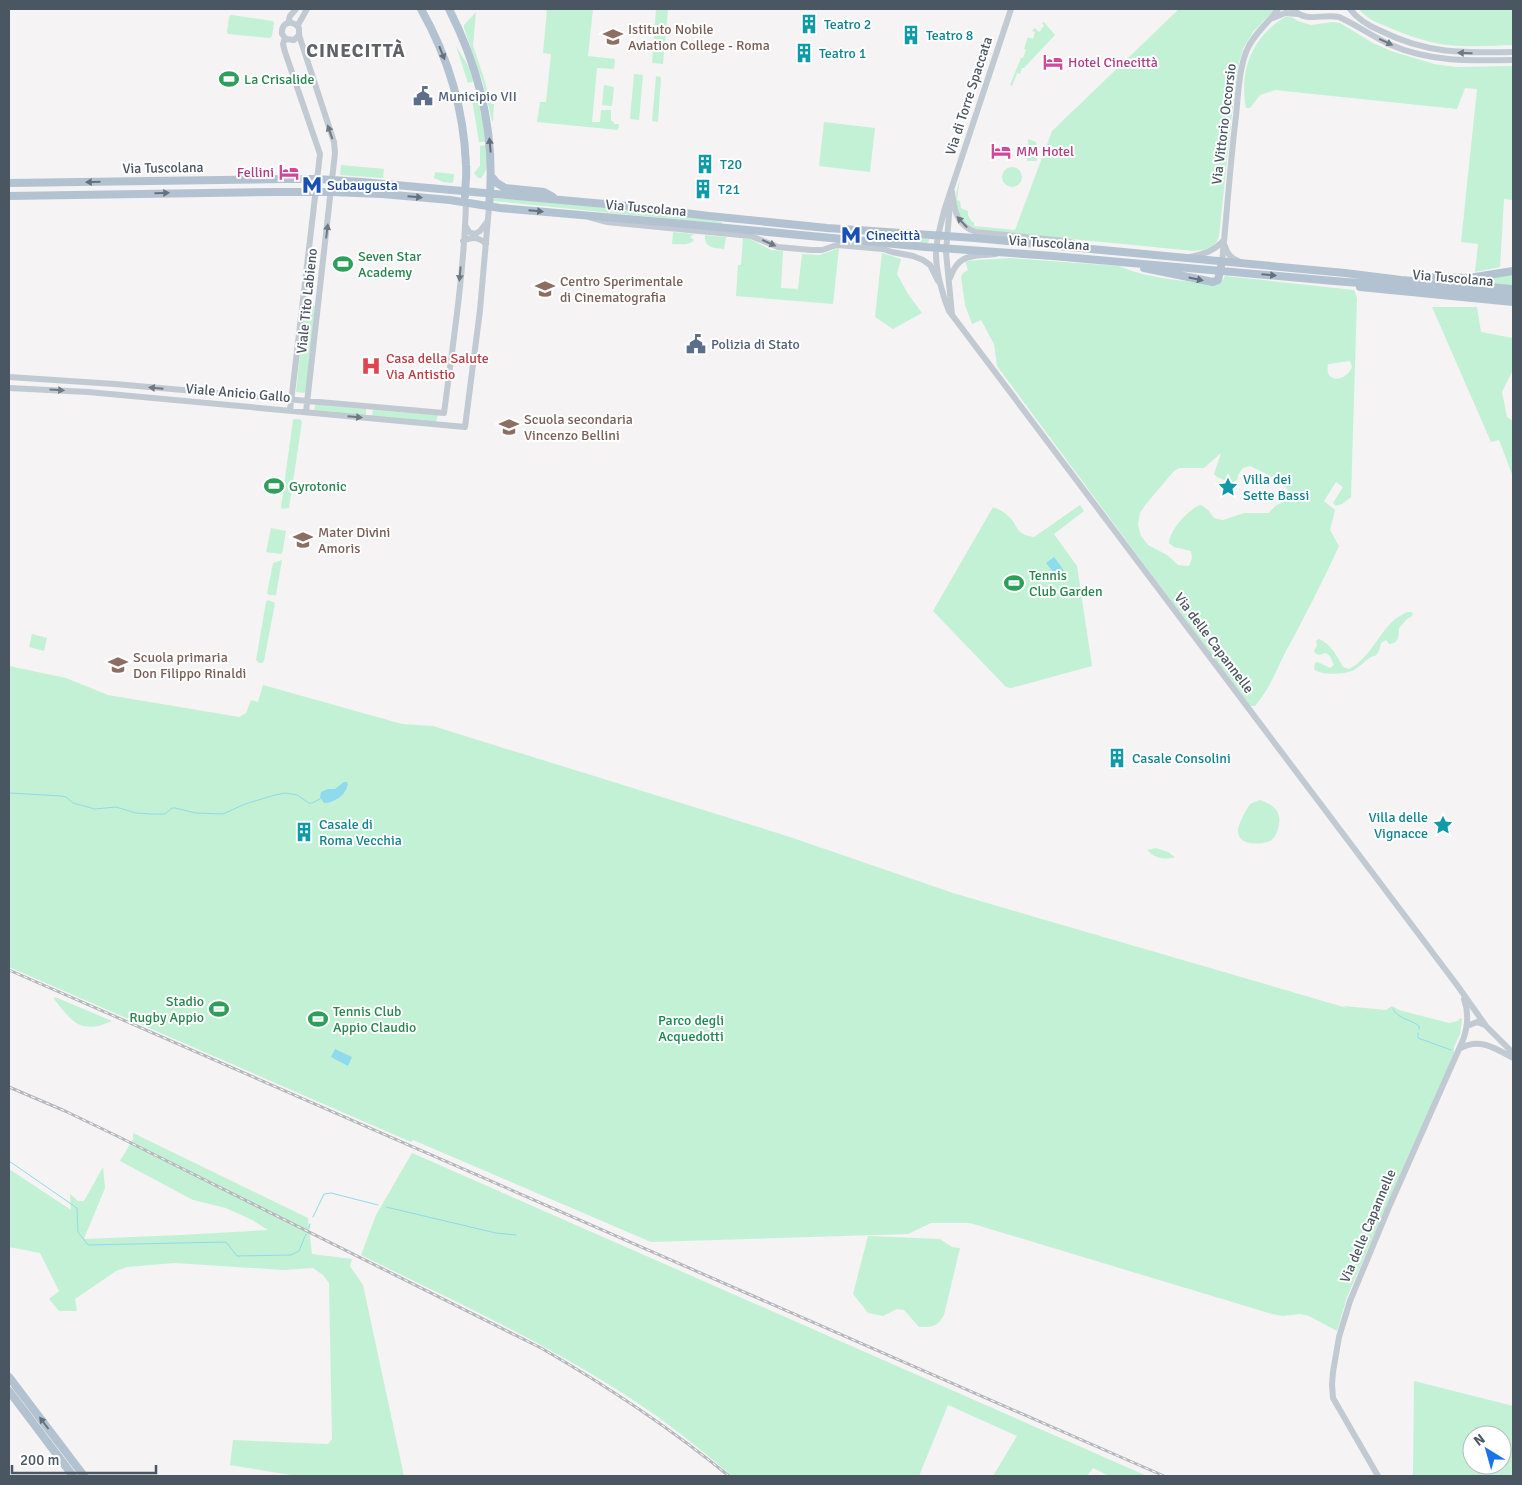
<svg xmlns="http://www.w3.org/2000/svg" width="1522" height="1485" font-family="Signika,sans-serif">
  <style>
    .green { fill: #c3f1d5; fill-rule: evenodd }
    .water { fill: #90daee }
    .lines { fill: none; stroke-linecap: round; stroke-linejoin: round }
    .stream { stroke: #90daee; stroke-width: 1 }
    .minor { stroke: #c1cad2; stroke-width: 6 }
    .major { stroke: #b3c2d1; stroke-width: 8 }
    .rail-casing { stroke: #b5b8bd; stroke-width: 3 }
    .rail { stroke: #fff; stroke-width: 1; stroke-dasharray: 4; stroke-linecap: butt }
    .oneway { fill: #6e7983 }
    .oneway2 { fill: #64717d }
    .labels { text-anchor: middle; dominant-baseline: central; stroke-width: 4; stroke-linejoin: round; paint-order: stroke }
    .culture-label { font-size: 14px; fill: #0d838f; stroke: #fff; text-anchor: start }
    .education-label { font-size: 14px; fill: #785e54; stroke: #fff; text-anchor: start }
    .hotel-label { font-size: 14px; fill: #b23c85; stroke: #fff; text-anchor: start }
    .leisure-label { font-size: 14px; fill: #27864d; stroke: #fff; text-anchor: start }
    .service-label { font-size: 14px; fill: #4e5e75; stroke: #fff; text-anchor: start }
    .street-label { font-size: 14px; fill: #4a5661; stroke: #fff }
    .transit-label { font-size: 14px; fill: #164399; stroke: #fff; text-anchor: start }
    .health-label { font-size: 14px; fill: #be3a42; stroke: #fff; text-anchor: start }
    .park-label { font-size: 14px; fill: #17864f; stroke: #fff }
    .district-label { font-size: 19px; font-weight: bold; letter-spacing: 1px; fill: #5f6368; stroke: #fff }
  </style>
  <rect width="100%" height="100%" fill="#f5f3f3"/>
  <path class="green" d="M547 9H593L588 56 615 59 614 69 597 68 592 122H600L601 110H611V121L614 122V124H619L618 130 537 122 540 102H546L551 54 543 53Z
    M656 9H668L663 64 652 63Z
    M1179 9H1275L1253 32 1243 49 1239 62 1234 95 1219 236C1216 248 1205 250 1194 251L981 230C965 226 955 214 956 198 956 191 959 184 960 178L957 200 960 201 961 208 968 211V215L972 222H974V226L1015 230 1052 131Z
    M1359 9H1513V45C1496 45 1480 47 1463 46 1437 46 1411 37 1388 27 1378 23 1365 18 1359 9Z
    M476 12 473 46 483 75 491 104H494L493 121H492L483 83 464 28V25Z
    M231 15 273 21 274 23 272 36 270 38 228 34 227 32 229 17Z
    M1285 17H1291L1298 21 1311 25 1332 22 1340 23 1373 43 1391 51 1434 64 1456 67 1513 66V200L1504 199 1500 267 1475 272 1478 244 1461 242 1477 89 1465 88 1457 109 1275 90 1260 95 1250 108H1246C1239 70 1252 37 1285 17Z
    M1044 22 1055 35 1024 68H1022L1020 74 1017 73 1012 86 1010 85 1021 58H1023L1026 50 1024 49 1028 37 1033 39 1035 32 1032 31 1035 28 1039 32 1041 30V29L1044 26 1042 23Z
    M456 46 470 69 473 80 472 82 468 83Z
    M634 74 643 75 639 120 630 119Z
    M656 76 661 77 658 122 652 121Z
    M604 85 614 87 612 106 602 105Z
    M478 97 486 142H479L472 99Z
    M824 122 875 128 870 172 819 166Z
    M1028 139 1036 142 1037 146V161H1027Z
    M486 145C487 156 489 170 481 178H478L474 173 480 166V146Z
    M341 165 384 169 383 178 340 175Z
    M1002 177a10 10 0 1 1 20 0a10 10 0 1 1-20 0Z
    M435 172 454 174 453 183 443 182 434 178Z
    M495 198 646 211 722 222V224L494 201 493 199Z
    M673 232 694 234 690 237 694 240C689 246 679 244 672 244Z
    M705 235 726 237 724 249C714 248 704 248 705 235Z
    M863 236 929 239 928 244 864 238Z
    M743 238 750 239 771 250 783 251 781 288 798 289 802 254 820 255 839 248 833 304 736 296 738 265H741Z
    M882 253 901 259 897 274 908 294 922 313 893 329 875 317Z
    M1010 258 1119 266C1149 279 1185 281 1218 284L1223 280 1225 276 1354 290 1357 298 1351 497 1342 504 1336 506 1333 503 1343 487 1336 482 1324 501 1335 510 1330 530 1339 546C1322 583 1304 618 1285 653 1275 673 1270 688 1255 706H1249L997 366 994 344 981 320 972 324 965 305 961 277 963 273 968 270 965 261ZM1350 361 1352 367C1346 382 1324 384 1328 364ZM1221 453 1214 474 1217 477 1231 483 1237 480 1238 475 1243 468 1250 466C1258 470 1298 486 1287 499 1285 502 1280 503 1277 505 1274 507 1271 510 1269 513H1244L1223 520 1214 518 1208 510 1201 505C1189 508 1169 531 1169 543L1174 547 1191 551 1192 558 1189 566 1178 565 1167 555 1148 545 1141 536 1138 525 1140 513 1146 504 1174 471 1179 468H1204Z
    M1513 274V285L1461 282 1482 280Z
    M305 306H315L306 392 304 393 296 392Z
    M1432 307H1477L1481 332 1513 338V370L1502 392 1507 417 1513 421V477L1499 440 1491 442Z
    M315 404 366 409V414L364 415 314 411Z
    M373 410 438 415 436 422 372 416Z
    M295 419H300L302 422 289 508 282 509 281 507 293 420Z
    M1080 505 1084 511 1054 534 1077 566 1092 666 1011 688 1006 687 933 611 993 507C998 509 1003 511 1007 515 1019 524 1013 534 1034 537Z
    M271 528 286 531 282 554 266 552Z
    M282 560 276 595H269L267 593 273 563Z
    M268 600 275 603 264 661 262 663H259L256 660 266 602Z
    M1407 612H1410L1413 613 1412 616 1407 619 1399 628C1398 636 1400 643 1389 644L1386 640 1381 643C1380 646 1380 650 1377 654 1374 657 1375 655 1371 657 1364 661 1359 668 1352 671 1343 674 1321 676 1314 669L1315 663 1318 662 1330 668 1334 665 1330 656 1326 653 1319 655 1315 653 1314 650 1317 646 1316 641 1319 639C1331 644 1337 656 1343 667L1349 669C1370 658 1377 636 1393 621 1397 617 1402 615 1407 612Z
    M32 634 47 638 44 651 29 647Z
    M9 666 66 678 108 695 239 717 246 713 251 700 258 702 263 685 402 724 433 726 787 836 953 893 1347 1008 1343 1006 1386 1010 1392 1006 1399 1010 1449 1023 1458 1021 1460 1018 1462 1019 1460 1034 1454 1047V1054L1347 1297 1337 1331 1309 1316 1300 1314 1282 1316 1272 1314 970 1223H931L908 1234 651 1242 413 1140 411 1142 9 967Z
    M1260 800C1278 806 1283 815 1277 832 1275 836 1274 839 1270 841 1261 845 1239 846 1238 832 1237 826 1246 810 1250 804Z
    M1156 848 1168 852 1175 857C1164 860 1156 859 1147 850Z
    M55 997 112 1021C81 1035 72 1022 54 999Z
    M133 1133 308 1218 312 1254 352 1259 350 1266 363 1285 404 1476H297L230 1465 233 1440 328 1444 332 1439 329 1283 323 1275 313 1268 283 1270 175 1263 127 1267 116 1271 75 1299 77 1311H59L49 1299 59 1291 40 1253 9 1247V1169L71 1210 70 1194 78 1201H84L103 1167 105 1188 84 1239 181 1235 268 1230 252 1220 226 1208 193 1200 120 1161 133 1139Z
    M412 1153 1147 1476H1109L1093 1468 1087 1476H993L1017 1436 948 1405 919 1476H732C701 1450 670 1424 636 1402 549 1344 454 1301 361 1255L376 1215Z
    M868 1236 940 1239 952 1247 960 1248 944 1315C937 1327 934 1327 919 1327L904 1310 897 1309 883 1316 868 1313 853 1294Z
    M1414 1381 1513 1406V1476H1413ZM1472 1435H1502V1465H1472Z"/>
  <path class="water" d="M1054 557 1065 572 1058 578 1046 563Z
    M344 782H347L348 784C346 794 337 801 327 803H324L320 797 321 792 328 789H335Z
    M335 1049 352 1057 348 1066 331 1057Z"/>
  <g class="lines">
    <path class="stream" d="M9 793 61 796 66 797 73 803 95 809 116 807 136 813 151 814H165L172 808H175L196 813 223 814 245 804 275 795 285 793 297 795 309 803H312L322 798
      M1393 1009C1398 1019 1410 1019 1419 1026V1029
      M1418 1033V1038L1451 1050
      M9 1161 77 1208 78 1232 88 1245 226 1242 237 1256 291 1255 299 1251 306 1234
      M386 1207 496 1233 516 1235
      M313 1217 324 1194 331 1193 378 1205
      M309 1228 310 1224"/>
    <path class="minor" d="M1011 9 944 211C941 225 936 239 936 254 936 271 942 294 949 311L1457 985 1486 1026 1513 1053
      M1292 9C1308 24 1322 13 1339 17 1357 25 1373 37 1391 45 1430 62 1471 61 1513 60
      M1350 9C1358 20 1369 26 1381 31 1427 54 1464 53 1513 52
      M1273 18 1285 13 1298 14
      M288 23 290 16 296 9
      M298 25 307 9
      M299 35 294 40 286 39 282 34C281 22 292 19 299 28V35L334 142 335 153 306 412
      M285 38 283 44 285 52 320 154 290 411
      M952 192C954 210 957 226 976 232L1066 241 1087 247
      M950 203 946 252 952 315
      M589 217 607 222 751 236 778 247 811 250H822L837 245 883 249 892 252 913 256 923 260 930 265 938 281
      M465 225 469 232 475 234 480 231 487 222
      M463 241C472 236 479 237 486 244
      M1225 246C1227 255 1232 258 1240 262
      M1190 257C1204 254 1214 251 1224 240
      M1222 262C1227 213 1230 165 1236 116 1238 95 1239 71 1246 52 1253 34 1268 24 1278 9
      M950 278C959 252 973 257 996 254
      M9 377 115 384 444 413C453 343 464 273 466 203
      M9 388 88 392 465 427 480 310 489 207
      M1467 1026 1477 1022 1485 1025
      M1459 1049C1479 1037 1495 1048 1513 1058
      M1378 1476 1333 1398 1332 1384 1333 1372 1339 1337 1350 1301 1389 1207 1463 1040C1468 1026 1469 1013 1464 999"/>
    <path class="major" d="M421 9C448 57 464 110 466 165 467 176 465 186 465 196
      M449 9C480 70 496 138 489 207
      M491 176 497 183 505 188 544 192 553 197
      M9 183 284 179H317L362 182 628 206 709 216 827 228 975 238 1345 273 1401 280 1513 289
      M9 196 277 192H332L382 194 450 200 500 208 674 223 926 247 1053 256 1334 281 1513 295
      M1144 268 1213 282 1218 280 1221 266
      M1422 277 1469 278 1513 271
      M1360 287 1513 302
      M9 1377 84 1476
      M9 1391 73 1476"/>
    <defs>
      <path id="rail" d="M9 970 1164 1476
        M9 1087 65 1111 115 1135 541 1348C607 1386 670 1428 729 1476"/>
    </defs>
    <use href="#rail" class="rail-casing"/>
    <use href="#rail" class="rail"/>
  </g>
  <defs><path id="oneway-solid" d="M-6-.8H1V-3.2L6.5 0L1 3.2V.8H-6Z" transform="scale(1.25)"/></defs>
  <g class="oneway">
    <use href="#oneway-solid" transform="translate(1386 42) rotate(25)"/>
    <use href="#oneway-solid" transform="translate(1465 53) rotate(-178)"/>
    <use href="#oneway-solid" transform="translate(330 132) rotate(-109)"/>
    <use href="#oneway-solid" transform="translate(962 222) rotate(-133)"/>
    <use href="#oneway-solid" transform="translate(327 231) rotate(-83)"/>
    <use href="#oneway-solid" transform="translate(769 243) rotate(24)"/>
    <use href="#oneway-solid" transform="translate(460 274) rotate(95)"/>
    <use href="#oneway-solid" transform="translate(156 388) rotate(-175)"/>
    <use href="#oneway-solid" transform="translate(57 390) rotate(3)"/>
    <use href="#oneway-solid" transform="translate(355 417) rotate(5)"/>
  </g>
  <g class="oneway2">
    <use href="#oneway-solid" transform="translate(442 53) rotate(68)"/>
    <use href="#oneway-solid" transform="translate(490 145) rotate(-95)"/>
    <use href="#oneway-solid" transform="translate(93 182) rotate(179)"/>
    <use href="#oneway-solid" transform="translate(162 193) rotate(-1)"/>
    <use href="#oneway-solid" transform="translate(415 197) rotate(5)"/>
    <use href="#oneway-solid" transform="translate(536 211) rotate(5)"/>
    <use href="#oneway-solid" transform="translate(1269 275) rotate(5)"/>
    <use href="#oneway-solid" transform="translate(1196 279) rotate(12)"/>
    <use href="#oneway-solid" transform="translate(44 1423) rotate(-127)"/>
  </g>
  <defs>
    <symbol id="building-bare" viewBox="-9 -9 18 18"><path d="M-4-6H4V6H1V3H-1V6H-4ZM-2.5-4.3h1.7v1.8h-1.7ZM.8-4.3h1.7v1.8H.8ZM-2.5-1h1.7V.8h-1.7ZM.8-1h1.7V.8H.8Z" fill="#0f9aa8" stroke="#fff" stroke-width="2.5" paint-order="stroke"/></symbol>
    <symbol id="university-bare" viewBox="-9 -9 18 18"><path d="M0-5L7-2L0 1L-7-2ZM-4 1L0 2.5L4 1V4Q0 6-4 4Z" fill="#8d6e63" stroke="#fff" stroke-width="2.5" paint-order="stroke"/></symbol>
    <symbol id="hotel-bare" viewBox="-9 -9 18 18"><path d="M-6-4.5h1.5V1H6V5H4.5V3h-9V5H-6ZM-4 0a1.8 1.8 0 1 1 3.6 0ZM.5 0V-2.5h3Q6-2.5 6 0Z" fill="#d1479c" stroke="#fff" stroke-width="2.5" paint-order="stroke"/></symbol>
    <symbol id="stadium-bare" viewBox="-9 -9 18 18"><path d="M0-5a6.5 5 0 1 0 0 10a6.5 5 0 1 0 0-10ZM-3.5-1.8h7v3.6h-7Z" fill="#2e9e5b" stroke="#fff" stroke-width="2.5" paint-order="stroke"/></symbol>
    <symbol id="civic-bare" viewBox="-9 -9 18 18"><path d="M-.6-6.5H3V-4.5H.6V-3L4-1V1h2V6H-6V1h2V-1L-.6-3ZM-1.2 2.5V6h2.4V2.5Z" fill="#5c6f8a" stroke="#fff" stroke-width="2.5" paint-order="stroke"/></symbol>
    <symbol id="metro-bare" viewBox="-9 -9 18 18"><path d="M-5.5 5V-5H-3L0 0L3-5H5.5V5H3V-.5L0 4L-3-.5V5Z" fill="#1a4fb4" stroke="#fff" stroke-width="2.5" paint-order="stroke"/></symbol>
    <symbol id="hospital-bare" viewBox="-9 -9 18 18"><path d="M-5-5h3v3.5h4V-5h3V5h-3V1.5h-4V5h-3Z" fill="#e0444e" stroke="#fff" stroke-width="2.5" paint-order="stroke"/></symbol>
    <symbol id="school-bare" viewBox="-9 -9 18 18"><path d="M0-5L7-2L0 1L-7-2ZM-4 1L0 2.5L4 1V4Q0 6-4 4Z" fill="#8d6e63" stroke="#fff" stroke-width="2.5" paint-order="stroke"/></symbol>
    <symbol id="sight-bare" viewBox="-9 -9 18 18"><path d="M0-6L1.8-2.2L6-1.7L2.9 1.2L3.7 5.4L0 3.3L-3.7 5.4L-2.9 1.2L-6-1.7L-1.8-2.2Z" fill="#0f9aa8" stroke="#fff" stroke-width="2.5" paint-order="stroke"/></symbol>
  </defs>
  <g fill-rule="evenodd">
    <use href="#building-bare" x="795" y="10" width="28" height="28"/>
    <use href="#building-bare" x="897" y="21" width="28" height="28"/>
    <use href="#university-bare" x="599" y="23" width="28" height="28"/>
    <use href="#building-bare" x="790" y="39" width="28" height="28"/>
    <use href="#hotel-bare" x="1039" y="48" width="28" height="28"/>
    <use href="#stadium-bare" x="215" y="65" width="28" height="28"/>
    <use href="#civic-bare" x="409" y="82" width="28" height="28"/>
    <use href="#hotel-bare" x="987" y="137" width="28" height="28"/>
    <use href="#building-bare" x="691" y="150" width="28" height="28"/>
    <use href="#hotel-bare" x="275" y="158" width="28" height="28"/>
    <use href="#metro-bare" x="298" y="171" width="28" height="28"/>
    <use href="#building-bare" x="689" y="175" width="28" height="28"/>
    <use href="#metro-bare" x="837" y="221" width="28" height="28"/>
    <use href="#stadium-bare" x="329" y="250" width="28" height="28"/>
    <use href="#university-bare" x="531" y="275" width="28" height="28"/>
    <use href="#civic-bare" x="682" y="330" width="28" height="28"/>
    <use href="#hospital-bare" x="357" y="352" width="28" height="28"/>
    <use href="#school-bare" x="495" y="413" width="28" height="28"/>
    <use href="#stadium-bare" x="260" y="472" width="28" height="28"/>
    <use href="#sight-bare" x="1214" y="473" width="28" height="28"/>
    <use href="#school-bare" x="289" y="526" width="28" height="28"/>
    <use href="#stadium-bare" x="1000" y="569" width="28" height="28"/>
    <use href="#school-bare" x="104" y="651" width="28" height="28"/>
    <use href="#building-bare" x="1103" y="744" width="28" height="28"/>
    <use href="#sight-bare" x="1429" y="811" width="28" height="28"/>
    <use href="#building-bare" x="290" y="818" width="28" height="28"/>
    <use href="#stadium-bare" x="205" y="995" width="28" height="28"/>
    <use href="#stadium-bare" x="304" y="1005" width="28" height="28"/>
  </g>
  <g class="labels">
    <g class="culture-label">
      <text x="824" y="24">Teatro 2</text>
      <text x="926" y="35">Teatro 8</text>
      <text x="819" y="53">Teatro 1</text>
      <text x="720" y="164">T20</text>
      <text x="718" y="189">T21</text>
      <text x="1243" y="479">Villa dei<tspan x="1243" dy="16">Sette Bassi</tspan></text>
      <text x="1132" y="758">Casale Consolini</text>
      <text x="1428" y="817" text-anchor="end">Villa delle<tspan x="1428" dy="16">Vignacce</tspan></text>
      <text x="319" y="824">Casale di<tspan x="319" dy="16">Roma Vecchia</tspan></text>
    </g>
    <g class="education-label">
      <text x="628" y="29">Istituto Nobile<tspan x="628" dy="16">Aviation College - Roma</tspan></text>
      <text x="560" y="281">Centro Sperimentale<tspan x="560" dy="16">di Cinematografia</tspan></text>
      <text x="524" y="419">Scuola secondaria<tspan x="524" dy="16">Vincenzo Bellini</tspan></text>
      <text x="318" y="532">Mater Divini<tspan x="318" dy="16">Amoris</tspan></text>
      <text x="133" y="657">Scuola primaria<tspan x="133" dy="16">Don Filippo Rinaldi</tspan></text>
    </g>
    <g class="hotel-label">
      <text x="1068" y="62">Hotel Cinecittà</text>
      <text x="1016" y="151">MM Hotel</text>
      <text x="274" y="172" text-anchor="end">Fellini</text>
    </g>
    <g class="leisure-label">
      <text x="244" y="79">La Crisalide</text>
      <text x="358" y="256">Seven Star<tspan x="358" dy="16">Academy</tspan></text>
      <text x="289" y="486">Gyrotonic</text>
      <text x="1029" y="575">Tennis<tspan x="1029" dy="16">Club Garden</tspan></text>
      <text x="204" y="1001" text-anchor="end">Stadio<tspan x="204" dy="16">Rugby Appio</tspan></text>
      <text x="333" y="1011">Tennis Club<tspan x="333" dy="16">Appio Claudio</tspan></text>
    </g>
    <g class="service-label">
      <text x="438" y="96">Municipio VII</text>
      <text x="711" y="344">Polizia di Stato</text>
    </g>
    <g class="street-label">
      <text transform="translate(969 96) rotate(-72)">Via di Torre Spaccata</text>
      <text transform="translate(1224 124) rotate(-83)">Via Vittorio Occorsio</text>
      <text transform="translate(163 168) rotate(-1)">Via Tuscolana</text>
      <text transform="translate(646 208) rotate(5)">Via Tuscolana</text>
      <text transform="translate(1049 243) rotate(4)">Via Tuscolana</text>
      <text transform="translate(1453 278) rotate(5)">Via Tuscolana</text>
      <text transform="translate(307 301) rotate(-84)">Viale Tito Labieno</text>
      <text transform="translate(238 393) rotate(5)">Viale Anicio Gallo</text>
      <text transform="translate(1214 643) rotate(53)">Via delle Capannelle</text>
      <text transform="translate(1368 1226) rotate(-67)">Via delle Capannelle</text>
    </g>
    <g class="transit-label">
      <text x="327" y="185">Subaugusta</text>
      <text x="866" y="235">Cinecittà</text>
    </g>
    <g class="health-label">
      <text x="386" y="358">Casa della Salute<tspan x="386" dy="16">Via Antistio</tspan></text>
    </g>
    <g class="park-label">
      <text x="691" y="1020">Parco degli<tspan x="691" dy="16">Acquedotti</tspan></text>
    </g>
    <g class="district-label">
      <text x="356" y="51">CINECITTÀ</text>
    </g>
  </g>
  <rect width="1522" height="1485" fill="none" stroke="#4a5661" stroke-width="20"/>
  <g transform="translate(1487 1450) rotate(323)"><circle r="24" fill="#ffffff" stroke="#b7bbc0"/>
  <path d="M0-4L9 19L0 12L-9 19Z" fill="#1a73e8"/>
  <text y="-8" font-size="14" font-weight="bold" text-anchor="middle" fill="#4a5661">N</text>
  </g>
  <path d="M12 1465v8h144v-8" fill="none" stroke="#4a5661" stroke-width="2.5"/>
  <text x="20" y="1465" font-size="15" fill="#4a5661" stroke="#ffffff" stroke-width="4" paint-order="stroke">200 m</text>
</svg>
